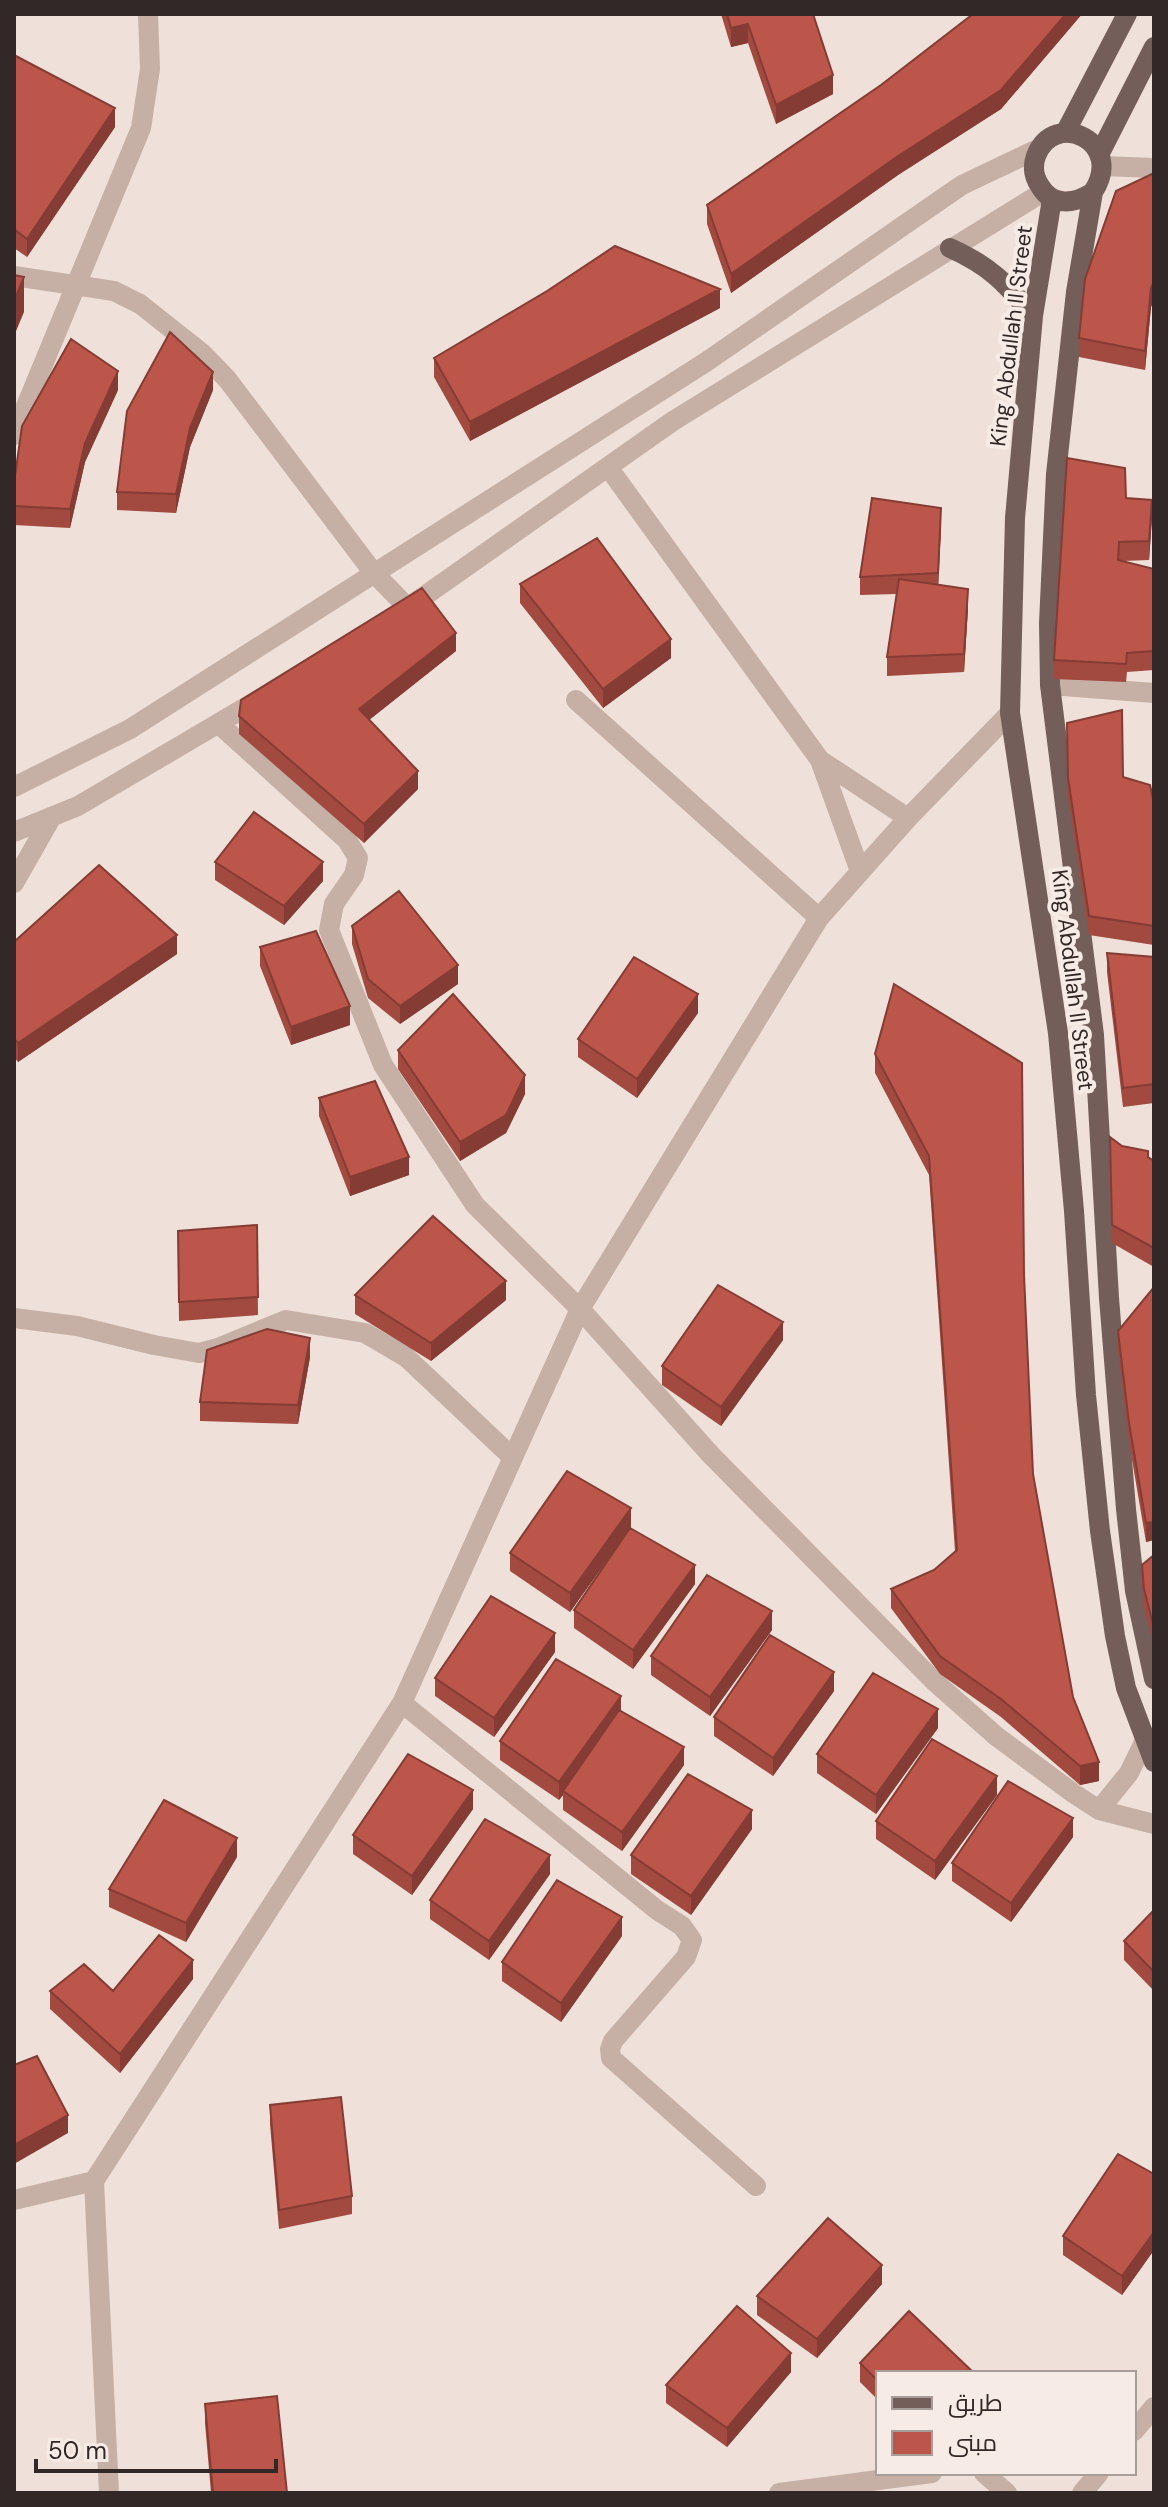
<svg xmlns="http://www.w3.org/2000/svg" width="1168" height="2507" font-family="'DM Sans',Cairo,sans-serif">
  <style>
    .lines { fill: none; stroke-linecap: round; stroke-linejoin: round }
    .minor { stroke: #c6b0a6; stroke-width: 20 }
    .major { stroke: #735e59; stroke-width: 20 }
    .wall { fill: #a24940 }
    .shaded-wall { fill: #843c34 }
    .building { fill: #bc554a; stroke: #843c34; stroke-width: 2 }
    .labels { text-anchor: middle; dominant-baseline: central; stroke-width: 8; stroke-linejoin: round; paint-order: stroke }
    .street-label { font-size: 22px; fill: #322827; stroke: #f7ece5 }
  </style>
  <rect width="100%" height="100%" fill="#efe1d9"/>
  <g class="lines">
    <path class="minor" d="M1103 166 1154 168
      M14 276 114 291 140 304 202 353 227 379 373 572 408 608
      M14 435 141 128 150 69 148 14
      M608 467 820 760 860 871
      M406 609 673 421 1043 192
      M1050 685 1154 693
      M576 700 819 918
      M219 724 347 840 358 858 354 875 334 904 329 930 383 1065 475 1205 580 1309 711 1455 935 1682 996 1736 1073 1793 1099 1810 1154 1824
      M820 760 908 818
      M14 787 130 729 706 362 962 185 1040 148
      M14 832 78 806 263 697
      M14 883 51 818
      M14 1318 77 1326 154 1345 199 1353 218 1348 286 1320 365 1333 406 1357 511 1456
      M402 1703 657 1910 682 1926 692 1940 686 1957 613 2041 610 2049 611 2058 756 2186
      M1099 1810 1129 1773 1144 1742
      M94 2181 109 2493
      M14 2200 94 2181 402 1703 580 1309 819 918 908 818 1010 713
      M1134 2431 1154 2407
      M984 2473 1007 2493
      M779 2493 932 2473
      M1082 2493 1099 2473"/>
    <path class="major" d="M1065 133 1127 14
      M1100 153 1154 47
      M1093 192C1075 204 1052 207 1040 186 1034 177 1032 167 1036 156 1054 108 1126 142 1093 192L1076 292 1056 474 1049 623 1050 685 1094 1035 1109 1298 1126 1509 1135 1591 1154 1679
      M1052 199 1033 316 1015 518 1010 713 1058 1033 1074 1211 1086 1395 1100 1531 1115 1636 1126 1688 1154 1762
      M950 248C990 266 1006 283 1033 316"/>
  </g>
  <path class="wall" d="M721 14H813L833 94 776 124 748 43 731 47Z
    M973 14H1082L1001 109 898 175 731 293 707 224V205L881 85Z
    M1154 41V67L1151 66V47Z
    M14 55 115 127 27 257 14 248Z
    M1154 173V300L1151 307 1145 370 1079 357V338Z
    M720 308 470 441 434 377V358Z
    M118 390 85 462 70 528 14 525V483Z
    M213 390 190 447 176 513 117 510V492Z
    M1126 498 1152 518 1149 560 1123 561 1154 569V670L1127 672 1126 682 1054 679V660Z
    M941 526 938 585 968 608 964 672 887 676V657L897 594 860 595V577Z
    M520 584 671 658 603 708 520 603Z
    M456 651 369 720 418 789 364 843 239 734V716Z
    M1067 723 1123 777 1154 803V945L1089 935 1068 797Z
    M215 862 323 881 284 925 215 880Z
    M352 926 458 984 400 1024 368 998 352 944Z
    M14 942 177 954 18 1062 14 1057Z
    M260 947 350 1025 291 1045 260 966Z
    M1107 953 1154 957V1103L1123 1107 1107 972Z
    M698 1013 637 1098 578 1057V1039Z
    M398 1050 525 1094 506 1133 460 1161 398 1069Z
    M875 1054 1024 1275 1033 1474 1073 1697 1099 1781 1080 1785 1001 1717 940 1674 891 1608V1589L934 1570 955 1551 929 1175 875 1073Z
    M319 1098 409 1175 350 1196 319 1116Z
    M1110 1137 1122 1146 1154 1161V1267L1112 1243Z
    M257 1225 258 1315 179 1321 178 1231Z
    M1154 1287V1540L1146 1542 1129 1442 1118 1350V1331Z
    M355 1295 506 1300 431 1361 355 1314Z
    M783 1340 721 1426 662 1385V1366Z
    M310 1357 298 1424 200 1421V1402Z
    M631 1527 570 1612 510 1571V1553Z
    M1154 1555V1647L1144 1607 1142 1583V1565Z
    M695 1584 633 1669 574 1628V1610Z
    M772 1630 710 1716 651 1675V1656Z
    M555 1652 494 1737 435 1696V1678Z
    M834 1691 773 1776 714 1736V1717Z
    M621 1711 684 1765 622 1851 563 1810V1795L559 1800 500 1760V1741Z
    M938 1728 876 1814 817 1773V1754Z
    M997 1795 935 1880 876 1839V1821Z
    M473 1809 412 1895 353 1854V1835Z
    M752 1829 691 1915 631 1874V1855Z
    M1073 1837 1011 1922 952 1881V1863Z
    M237 1857 186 1942 109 1907V1889Z
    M550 1874 489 1960 430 1919V1900Z
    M1154 1910V1991L1124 1960V1941Z
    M622 1936 561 2022 502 1981V1962Z
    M193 1979 120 2073 50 2009V1991H113Z
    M270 2105 352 2196V2214L279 2229 270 2124Z
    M1154 2174V2250L1122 2295 1063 2255V2236Z
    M882 2284 817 2358 757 2315V2296Z
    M860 2363 878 2373V2400L860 2382Z
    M791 2372 727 2447 666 2403V2385Z
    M205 2404 287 2493H211L205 2423Z"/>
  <path class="shaded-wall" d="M1066 14H1082L1001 109 898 175 731 293V274Z
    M748 24V43L731 47V28Z
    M833 75V94L776 124V105Z
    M115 108V127L27 257V239Z
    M24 277V312L14 336V301Z
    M1154 281V300L1151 307 1145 370V351L1151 288Z
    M720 289V308L470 441V422Z
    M118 371V390L85 462 70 528V509L85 443Z
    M213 372V390L190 447 176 513V494L190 428Z
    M1152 500V518L1149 560V541Z
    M941 508V526L938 592V573Z
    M968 589V608L964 672V654Z
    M456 633V651L359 728V709Z
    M671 639V658L603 708V689Z
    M418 771V789L364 843V824Z
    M323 862V881L284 925V906Z
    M177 935V954L18 1062V1043Z
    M458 965V984L400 1024V1006Z
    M698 994V1013L637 1098V1079Z
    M350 1006V1025L291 1045V1027Z
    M525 1075V1094L506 1133 460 1161V1142Z
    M409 1157V1175L350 1196V1177Z
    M506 1281V1300L431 1361V1343Z
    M783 1322V1340L721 1426V1407Z
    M310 1338V1357L298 1424V1405Z
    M631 1508V1527L570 1612V1593Z
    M1154 1522V1540L1146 1542V1523Z
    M695 1565V1584L633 1669V1650Z
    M772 1611V1630L710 1716V1697Z
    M555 1633V1652L494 1737V1718Z
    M834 1672V1691L773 1776V1758Z
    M621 1696V1715L563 1791V1795L559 1800V1782Z
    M938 1709V1728L876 1814V1795Z
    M684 1747V1765L622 1851V1832Z
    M1099 1762V1781L1080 1785V1766Z
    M997 1776V1795L935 1880V1861Z
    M473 1790V1809L412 1895V1876Z
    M752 1810V1829L691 1915V1896Z
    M1073 1818V1837L1011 1922V1903Z
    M237 1838V1857L186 1942V1923Z
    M550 1855V1874L489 1960V1941Z
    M16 1909V1928L14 1929V1910Z
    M622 1917V1936L561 2022V2003Z
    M193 1960V1979L120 2073V2054Z
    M68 2115V2133L14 2164V2145Z
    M1154 2232V2250L1122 2295V2276Z
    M882 2265V2284L817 2358V2339Z
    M791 2353V2372L727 2447V2428Z"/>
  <path class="building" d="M727 14H813L833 75 776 105 748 24 731 28Z
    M973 14H1066L1001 90 898 156 731 274 707 205 881 85Z
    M14 55 115 108 27 239 14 229Z
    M1154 173V281L1151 288 1145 351 1079 338 1085 279 1116 191Z
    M615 246 720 289 470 422 434 358 547 291Z
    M14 275 24 277 14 301Z
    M170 332 213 372 190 428 176 494 117 492 127 411Z
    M71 339 118 371 85 443 70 509 14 506V483L22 426Z
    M1067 458 1125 468 1126 498 1152 500 1149 541 1119 542 1118 560 1154 569V651L1127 653 1126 664 1054 660Z
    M872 498 941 508 938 573 860 577Z
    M597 538 671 639 603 689 520 584Z
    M899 579 968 589 964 654 887 657Z
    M422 588 456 633 359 709 418 771 364 824 239 716 241 700Z
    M1122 710 1123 777 1150 785 1154 803V926L1089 916 1068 778 1067 723Z
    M254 812 323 862 284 906 215 862Z
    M99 865 177 935 18 1043 14 1038V942Z
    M399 891 458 965 400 1006 368 979 352 926Z
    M316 931 350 1006 291 1027 260 947Z
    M1107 953 1154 957V1084L1123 1088Z
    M634 957 698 994 637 1079 578 1039Z
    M894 984 1022 1063 1024 1275 1033 1474 1073 1697 1099 1762 1080 1766 1001 1699 940 1656 891 1589 934 1570 957 1550 929 1156 875 1054Z
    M453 994 525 1075 506 1115 460 1142 398 1050Z
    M375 1081 409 1157 350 1177 319 1098Z
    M1110 1137 1122 1146 1148 1151V1157L1154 1161V1248L1112 1225Z
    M433 1216 506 1281 431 1343 355 1295Z
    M257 1225 258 1297 179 1302 178 1231Z
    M718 1285 783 1322 721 1407 662 1366Z
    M1154 1287V1522L1146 1523 1129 1423 1118 1331Z
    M267 1329 310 1338 298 1405 200 1402 207 1350Z
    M567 1471 631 1508 570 1593 510 1553Z
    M630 1528 695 1565 633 1650 574 1610Z
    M1154 1555V1628L1144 1589 1142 1565Z
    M707 1575 772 1611 710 1697 651 1656Z
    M491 1596 555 1633 494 1718 435 1678Z
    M770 1635 834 1672 773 1758 714 1717Z
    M556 1659 621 1696 559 1782 500 1741Z
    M873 1673 938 1709 876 1795 817 1754Z
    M619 1710 684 1747 622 1832 563 1791Z
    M932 1739 997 1776 935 1861 876 1821Z
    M408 1754 473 1790 412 1876 353 1835Z
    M688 1774 752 1810 691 1896 631 1855Z
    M1008 1781 1073 1818 1011 1903 952 1863Z
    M164 1800 237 1838 186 1923 109 1889Z
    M485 1819 550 1855 489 1941 430 1900Z
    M557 1880 622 1917 561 2003 502 1962Z
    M1154 1910V1972L1124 1941Z
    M159 1935 193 1960 120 2054 50 1991 84 1964 113 1991Z
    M37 2056 68 2115 14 2145V2065Z
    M341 2097 352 2196 279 2210 270 2105Z
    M1118 2154 1154 2174V2232L1122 2276 1063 2236Z
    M828 2218 882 2265 817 2339 757 2296Z
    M737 2306 791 2353 727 2428 666 2385Z
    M909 2311 974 2373H878V2381L860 2363Z
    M277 2396 287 2493H213L205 2404Z"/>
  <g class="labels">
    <g class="street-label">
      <text transform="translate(1011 336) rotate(-83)">King Abdullah II Street</text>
      <text transform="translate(1073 980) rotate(83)">King Abdullah II Street</text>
    </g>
  </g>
  <rect width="1168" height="2507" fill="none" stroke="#322827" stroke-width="32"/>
  <rect x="876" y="2371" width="260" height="104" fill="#f7ece5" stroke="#a89e99" stroke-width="2"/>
  <rect x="892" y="2397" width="40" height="12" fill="#735e59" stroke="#a89e99" stroke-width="2"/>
  <text x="948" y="2411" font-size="24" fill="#322827">طريق</text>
  <rect x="892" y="2431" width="40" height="24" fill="#bc554a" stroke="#a89e99" stroke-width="2"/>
  <text x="948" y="2451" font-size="24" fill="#322827">مبنى</text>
  <path d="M36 2459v12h240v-12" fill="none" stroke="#322827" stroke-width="4"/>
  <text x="48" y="2459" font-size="24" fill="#322827" stroke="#f7ece5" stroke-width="6" paint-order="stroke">50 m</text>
</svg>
